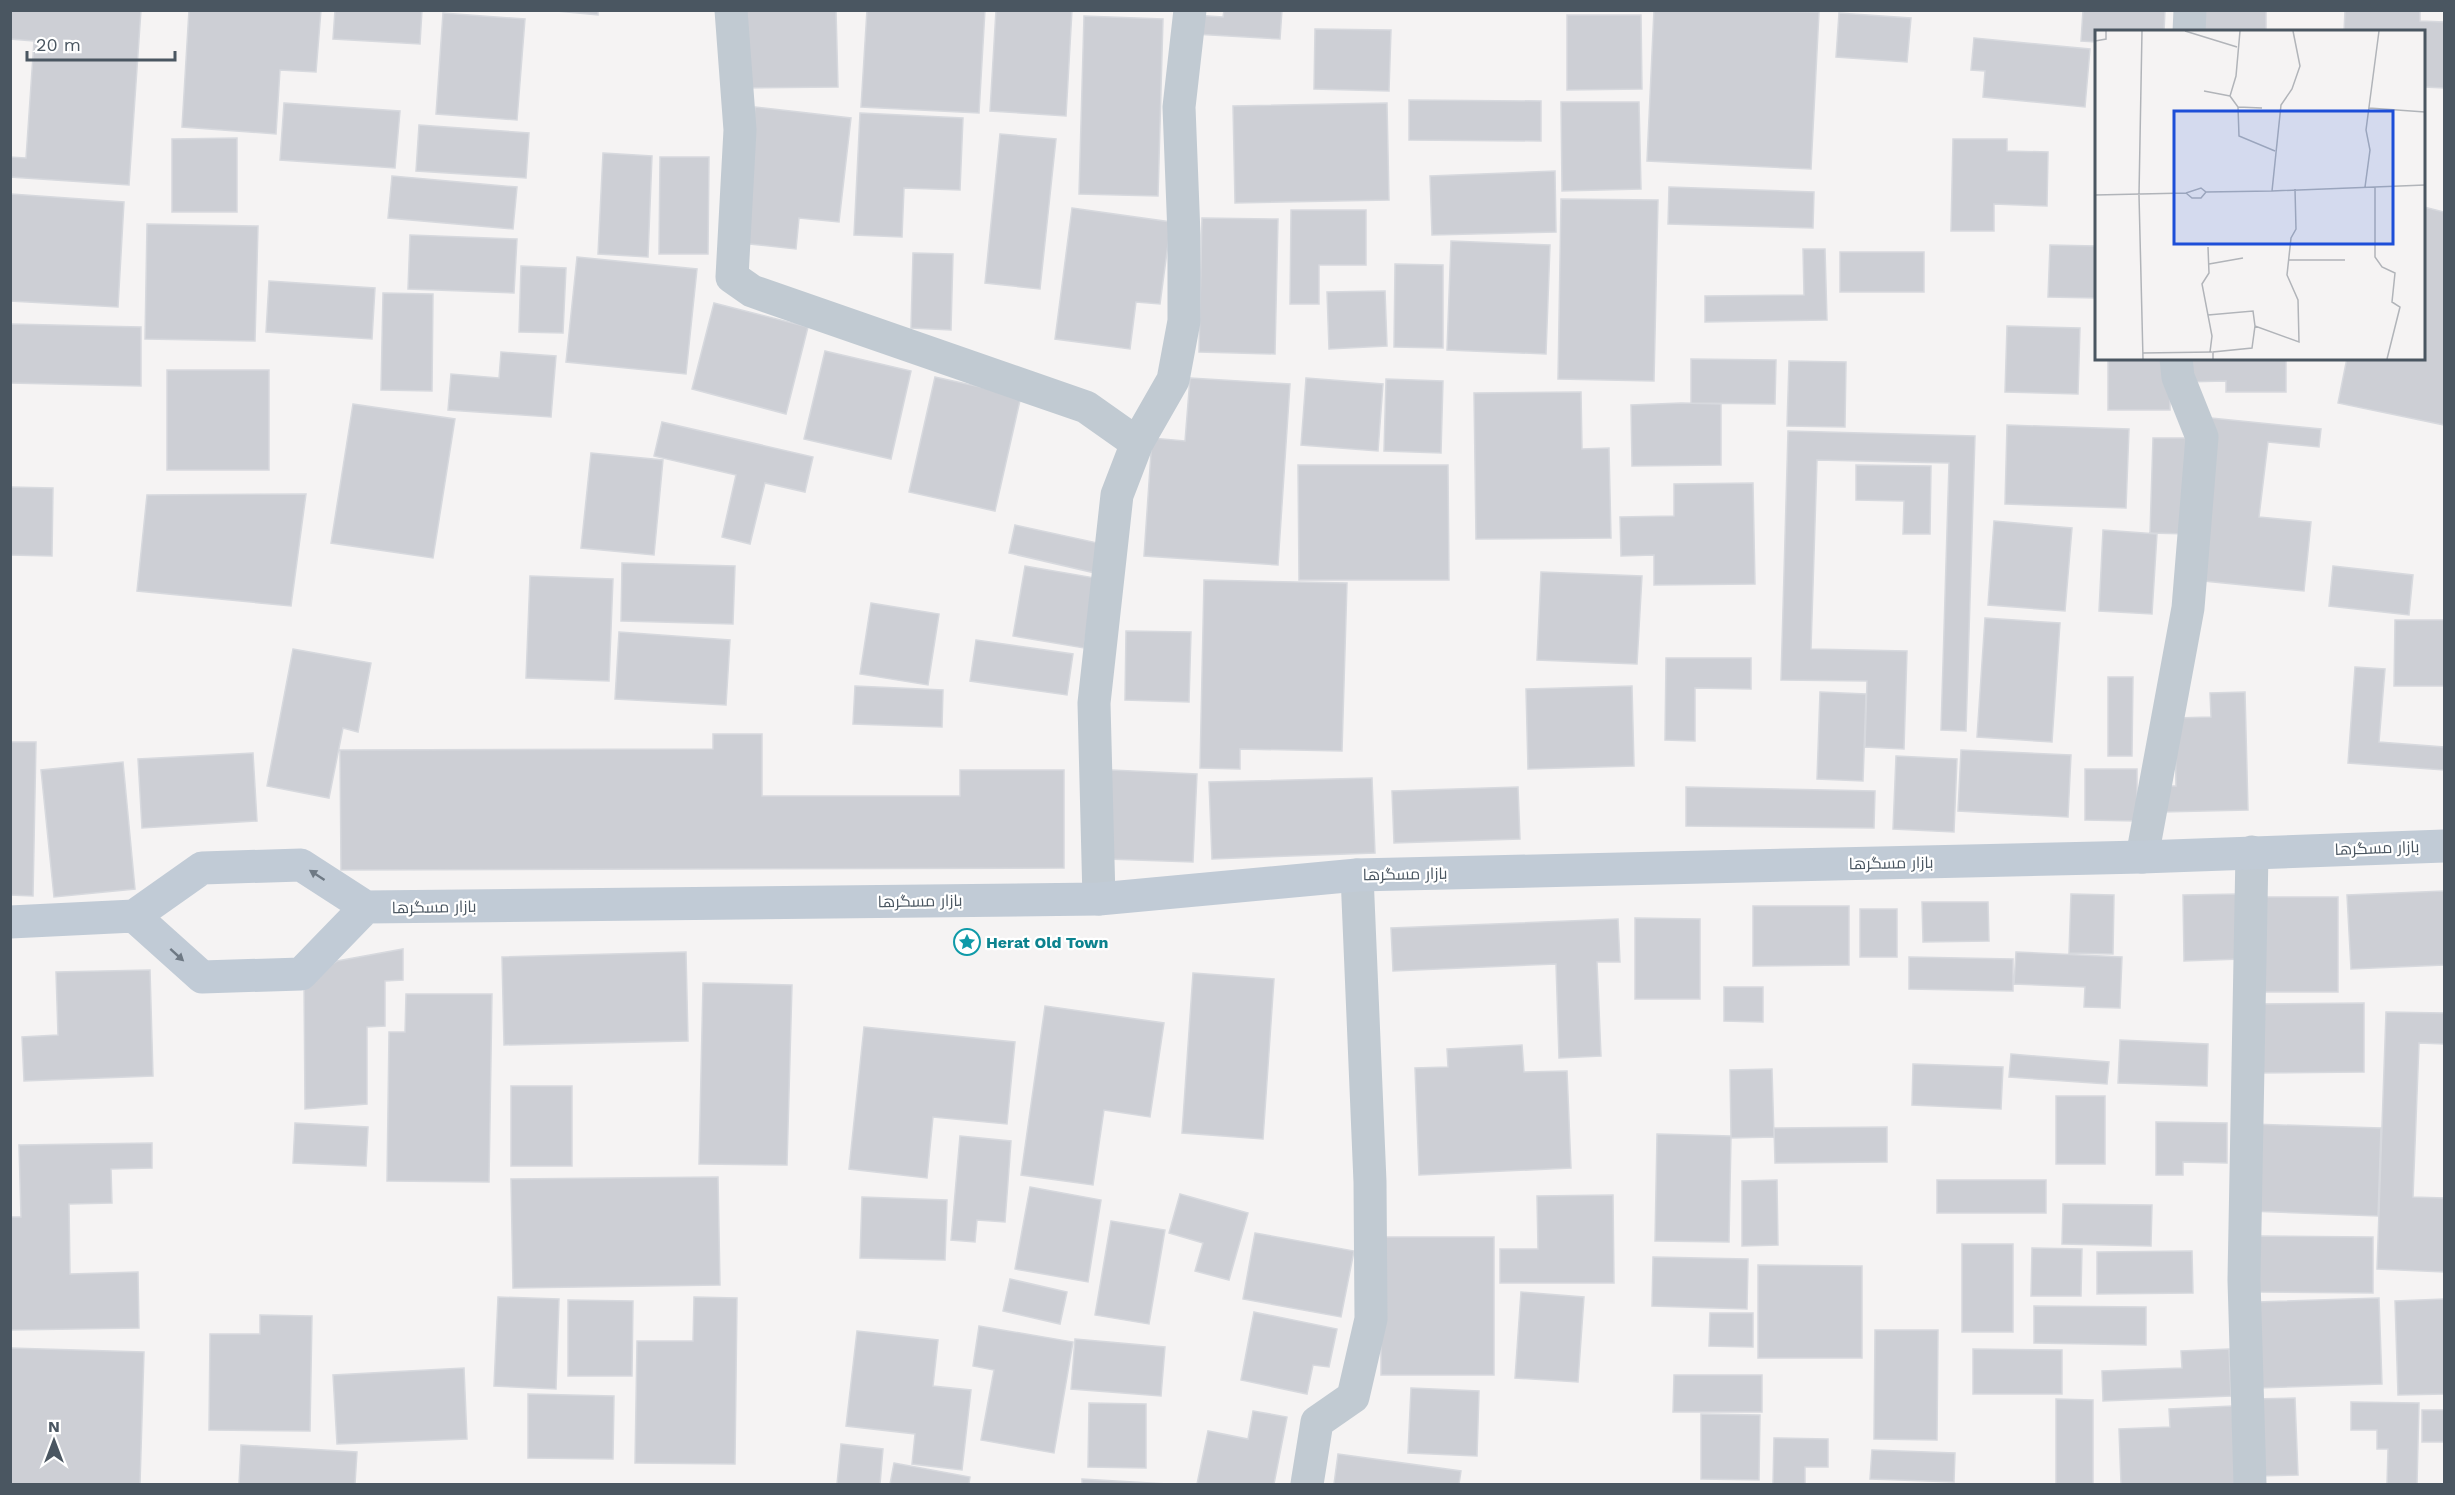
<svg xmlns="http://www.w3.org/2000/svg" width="2455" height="1495" font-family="'Work Sans',Cairo,sans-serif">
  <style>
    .building { fill: #cdcfd5; stroke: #d7d9de; stroke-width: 1.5 }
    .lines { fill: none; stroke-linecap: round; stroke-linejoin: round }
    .street { stroke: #c1cad2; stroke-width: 33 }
    .secondary { stroke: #c1cbd6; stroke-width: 33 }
    .oneway { fill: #6e7984 }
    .labels { text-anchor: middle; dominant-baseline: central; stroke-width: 4.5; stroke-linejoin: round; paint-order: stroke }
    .street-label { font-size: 16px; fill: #4a5661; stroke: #fff }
    .culture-label { font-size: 16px; font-weight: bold; fill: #0d838f; stroke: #fff; text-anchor: start }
    .inset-road { fill: none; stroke: #b1b4b9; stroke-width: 1.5 }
    .view { fill: #1d4ed8; fill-opacity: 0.15; stroke: #1d4ed8; stroke-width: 3 }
    .inset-edge { fill: none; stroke: #4a5661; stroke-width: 3 }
  </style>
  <rect width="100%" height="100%" fill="#f5f3f3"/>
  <path class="building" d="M10 10H141L129 185 10 177V157L26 158 34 41 10 39Z
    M189 10H321L316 72 280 70 276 134 182 127Z
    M335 10H422L420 44 333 39Z
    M546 10H598V15Z
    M738 10H836L838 87 740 88Z
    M867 10H985L979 113 861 107Z
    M996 10H1072L1066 116 990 111Z
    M1224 10H1282L1280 39 1194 34 1195 15 1223 17Z
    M1654 10 1819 12 1811 169 1647 161Z
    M2083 10H2165L2164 32H2096V42L2081 41Z
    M2196 10H2266V32H2196Z
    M2345 10H2420V21L2444 22V88L2424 87V32H2344Z
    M443 13 525 19 517 120 436 114Z
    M1839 13 1911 18 1907 62 1836 57Z
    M1567 15H1641L1642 89 1567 90Z
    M1084 16 1163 19 1158 196 1079 194Z
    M1315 29 1391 30 1389 91 1314 89Z
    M1974 38 2090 49 2085 107 1983 97 1985 71 1971 70Z
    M1409 100 1541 101V141L1409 140Z
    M1561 102H1639L1641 189 1562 191Z
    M284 103 400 111 395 168 280 160Z
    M1387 103 1389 200 1235 203 1233 106Z
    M755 107 851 118 839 222 799 218 796 249 740 243Z
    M860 113 963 118 960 190 904 188 902 237 854 235Z
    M419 125 529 133 526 178 416 171Z
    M1000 134 1056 139 1040 289 985 283Z
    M237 138V212H172V139Z
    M1953 139H2007V151L2048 152 2047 206 1994 204V231H1951Z
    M603 153 652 156 648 257 598 254Z
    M660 157H709L708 254H659Z
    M1555 171 1556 232 1432 235 1430 176Z
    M392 176 517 187 513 229 388 218Z
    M1669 187 1814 192 1813 228 1668 224Z
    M11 194 124 202 118 307 10 301Z
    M1561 199 1658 200 1654 381 1558 379Z
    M2424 207 2444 212V425L2338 403 2347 358H2424Z
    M1072 208 1171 222 1160 304 1136 302 1130 349 1055 339Z
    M1291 210H1366V265H1319V304H1290Z
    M1202 218 1278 219 1275 354 1199 352Z
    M147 224 258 226 255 341 145 339Z
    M410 235 517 239 514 293 408 289Z
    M1451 241 1550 245 1546 354 1447 350Z
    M2050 245 2096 246V298L2048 297Z
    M1803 249H1825L1827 320 1705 322V296L1804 295Z
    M1840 252H1924V292H1840Z
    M913 253 953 254 951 330 911 328Z
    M577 257 697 269 686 374 566 362Z
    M1395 264 1443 265V348L1394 347Z
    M521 266 566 268 563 333 519 332Z
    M269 281 375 288 372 339 266 332Z
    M1385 291 1387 346 1329 349 1327 292Z
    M383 293 433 294 432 391 381 390Z
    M714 303 808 327 786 414 692 389Z
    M10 324 141 327V386L10 383Z
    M2007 326 2080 328 2078 394 2005 392Z
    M825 351 911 371 891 459 804 439Z
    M501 352 556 356 551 417 448 410 451 374 499 378Z
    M2108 358H2170V410H2108Z
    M2184 358H2286V392H2226V381L2184 382Z
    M1691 359 1776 360 1775 404 1691 403Z
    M1789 361 1846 362 1845 427 1787 426Z
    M167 370H269V470H167Z
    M935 377 1021 396 995 511 909 492Z
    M1190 378 1290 384 1278 565 1144 556 1152 438 1185 441Z
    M1306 378 1383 384 1378 451 1301 445Z
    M1386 379 1443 381 1441 453 1384 451Z
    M1581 392 1582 449 1609 448 1611 538 1476 539 1474 393Z
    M1681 403 1721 404V465L1632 466 1631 405Z
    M353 404 455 419 433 558 331 543Z
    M2211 418 2321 429 2319 447 2268 442 2259 517 2311 522 2304 591 2194 580Z
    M662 422 813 457 805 492 765 483 750 544 722 537 736 475 654 456Z
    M2007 425 2129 429 2126 508 2005 504Z
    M1788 431 1975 436 1966 731 1941 730 1949 463 1817 460 1811 649 1907 651 1904 749 1865 747 1867 681 1781 680Z
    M2153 438H2192L2189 534 2150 533Z
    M591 453 663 460 654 555 581 548Z
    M1298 465H1448L1449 580H1299Z
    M1856 465 1931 466 1930 534H1903L1904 501 1856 500Z
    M1753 483 1755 584 1654 585V555L1621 556 1620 517 1674 516V484Z
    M10 487 53 488 52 556 10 555Z
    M306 494 291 606 137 591 147 495Z
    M1994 521 2072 528 2065 611 1988 605Z
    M1015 525 1102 544 1095 573 1009 553Z
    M2103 530 2157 534 2152 614 2099 611Z
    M622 563 735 566 733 624 621 621Z
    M1025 566 1095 578 1084 648 1013 636Z
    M2333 566 2413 575 2409 615 2329 606Z
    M1541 572 1642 576 1637 664 1537 660Z
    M530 576 613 579 609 681 526 678Z
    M1204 580 1347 583 1342 751 1240 749V769L1200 768Z
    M871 603 939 614 928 685 860 674Z
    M1985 618 2060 623 2052 742 1977 737Z
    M2395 620H2444V686H2394Z
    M1126 631 1191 632 1189 702 1125 700Z
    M619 632 730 640 726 705 615 699Z
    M976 640 1073 654 1067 695 970 681Z
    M293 649 371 663 358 732 343 728 329 798 267 786Z
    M1666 658H1751V689L1695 688V741L1665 740Z
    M2355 667 2385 669 2379 742 2444 747V770L2348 763Z
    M2108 677H2133L2132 756H2108Z
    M855 686 943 690 942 727 853 724Z
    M1632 686 1634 766 1528 769 1526 689Z
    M1820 692 1866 694 1863 781 1817 779Z
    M2245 692 2248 810 2162 812 2161 786H2176L2175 718 2211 717 2210 693Z
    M713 734H762V796H960V770H1064V868L341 870 340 750 713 749Z
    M10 742H36L33 896 10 895Z
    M1961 750 2071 755 2068 817 1958 811Z
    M253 753 257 821 142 828 138 759Z
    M1896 756 1957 759 1954 832 1893 829Z
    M123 762 135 889 54 897 41 770Z
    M2085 769H2137V821L2085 820Z
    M1111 770 1197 774 1193 862 1107 859Z
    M1372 778 1375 853 1212 859 1209 782Z
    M1518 787 1520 839 1394 843 1392 791Z
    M1686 787 1875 791 1874 828 1686 826Z
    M2444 891V965L2351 969 2347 895Z
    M2071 894 2114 895 2113 954 2069 953Z
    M2240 894 2241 959 2184 961 2183 895Z
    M2261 897H2338V992H2260Z
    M1922 902H1988L1989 941 1923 942Z
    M1753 906H1849V965L1753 966Z
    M1860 909H1897V957H1860Z
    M1635 918 1700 919V999H1635Z
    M1618 919 1620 962H1597L1601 1056 1559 1058 1556 964 1393 971 1391 928Z
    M403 949V980L385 981V1026L367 1027V1104L305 1109 304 981 337 961Z
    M686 952 688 1041 504 1045 502 957Z
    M2016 952 2122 957 2120 1008 2084 1007 2085 987 2014 984Z
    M1909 957 2013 959V991L1909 989Z
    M150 970 153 1076 24 1081 22 1037 58 1035 56 972Z
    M1193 973 1274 979 1263 1139 1182 1133Z
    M703 983 792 985 787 1165 699 1164Z
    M1724 987H1763V1022L1724 1021Z
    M406 994H492L489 1182 387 1181 389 1032H405Z
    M2364 1003V1072L2251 1073 2250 1004Z
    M1045 1006 1164 1023 1150 1117 1104 1110 1093 1185 1021 1175Z
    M2386 1012 2444 1013V1044L2419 1043 2413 1197 2444 1198V1272L2377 1269Z
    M864 1027 1015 1042 1007 1124 933 1117 927 1178 849 1169Z
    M2120 1040 2208 1044 2207 1086 2118 1083Z
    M1522 1045 1524 1072 1567 1071 1571 1168 1419 1175 1415 1068 1448 1067 1447 1049Z
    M2011 1054 2109 1062 2107 1084 2009 1077Z
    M1913 1064 2003 1067 2001 1109 1912 1105Z
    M1772 1069 1774 1137 1731 1138 1730 1070Z
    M511 1086H572V1166H511Z
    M2056 1096H2105V1164H2056Z
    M2156 1122 2227 1123V1163L2183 1162V1175H2156Z
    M295 1123 368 1127 366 1166 293 1163Z
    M2251 1124 2381 1128 2378 1216 2249 1211Z
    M1887 1127V1162L1775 1163 1774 1128Z
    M1657 1134 1731 1136 1729 1242 1655 1241Z
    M960 1136 1011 1141 1005 1222 977 1220 975 1242 951 1240Z
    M152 1143V1168L111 1169 112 1203 69 1204 70 1274 138 1272 139 1328 10 1330V1217H21L19 1145Z
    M718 1177 720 1285 513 1288 511 1179Z
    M1777 1180 1778 1245 1742 1246V1181Z
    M1937 1180H2046V1213H1937Z
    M1030 1187 1101 1200 1088 1282 1015 1269Z
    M1180 1194 1248 1213 1229 1280 1195 1271 1203 1243 1169 1233Z
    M1613 1195 1614 1283H1500V1249H1538L1537 1196Z
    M862 1197 947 1200 945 1260 860 1258Z
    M2063 1204 2152 1205 2151 1246 2062 1244Z
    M1111 1221 1165 1230 1149 1324 1095 1315Z
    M1255 1233 1354 1251 1341 1317 1243 1299Z
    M2259 1236 2373 1237V1293L2259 1292Z
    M1381 1237H1494V1375H1381Z
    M1962 1244H2013V1332H1962Z
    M2032 1248 2082 1249 2081 1296H2031Z
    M2192 1251 2193 1293 2097 1294V1252Z
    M1653 1257 1748 1259 1747 1309 1652 1306Z
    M1758 1265 1862 1266V1358H1758Z
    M1010 1279 1067 1292 1060 1324 1003 1311Z
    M1521 1292 1584 1297 1578 1382 1515 1378Z
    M498 1297 559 1299 556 1389 494 1386Z
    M694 1297 737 1298 735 1464 635 1463 637 1341H693Z
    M2379 1298 2382 1384 2259 1388 2257 1302Z
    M2444 1299V1394L2398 1395 2395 1301Z
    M568 1300 633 1301 632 1376H568Z
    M2034 1306 2146 1307V1345L2034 1343Z
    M1254 1312 1337 1329 1329 1367 1313 1365 1307 1394 1241 1380Z
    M1710 1313H1753V1347L1709 1346Z
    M260 1315 312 1316 310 1431 209 1430 210 1334H260Z
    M979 1326 1073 1342 1054 1453 981 1440 994 1370 973 1366Z
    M1875 1330H1938L1937 1440 1874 1439Z
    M857 1331 938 1340 933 1386 971 1390 962 1470 912 1464 915 1434 846 1426Z
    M1075 1339 1165 1347 1161 1396 1071 1389Z
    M10 1348 144 1352 140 1484H10Z
    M1973 1349 2062 1350V1394H1973Z
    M2229 1349 2231 1396 2103 1401 2102 1371 2182 1368 2181 1351Z
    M464 1368 467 1439 337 1444 333 1375Z
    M1674 1375H1762V1412H1673Z
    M1411 1388 1479 1391 1477 1456 1408 1453Z
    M528 1394 614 1396 613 1459 528 1458Z
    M2295 1398 2298 1475 2256 1476 2253 1399Z
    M2056 1399 2093 1400V1484H2056Z
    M2351 1402 2419 1403 2417 1484H2387L2388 1449H2377V1430H2351Z
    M1089 1403 1146 1404V1468L1088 1467Z
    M2232 1406 2236 1484H2121L2119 1429 2170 1427 2169 1409Z
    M2422 1410H2444V1442H2422Z
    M1253 1411 1287 1417 1274 1484H1197L1208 1431 1248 1439Z
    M1701 1414 1760 1415 1759 1480 1701 1479Z
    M1774 1438 1828 1439V1467H1805V1484H1773Z
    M841 1444 883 1449 880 1484H837Z
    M241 1445 357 1452 355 1484H239Z
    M1872 1450 1955 1453 1954 1482 1870 1479Z
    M1338 1454 1461 1471 1459 1484H1334Z
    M894 1463 970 1477 969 1484H890Z
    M1082 1479 1168 1484H1082Z"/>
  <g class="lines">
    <path class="street" d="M731 10 740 130 732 277 752 291 1086 407 1137 443
      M2189 32 2190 10
      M2142 857 2188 608 2202 437 2178 377 2176 358
      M1099 899 1094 703 1117 495 1137 443 1173 380 1184 321V235L1179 107 1190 10
      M1307 1484 1317 1422 1353 1397 1371 1319 1370 1182 1357 875
      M2250 1484 2244 1280 2252 852"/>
    <path class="secondary" d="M134 916 202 977 301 974 366 907
      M10 922 134 916 202 868 301 865 366 907 1099 899 1357 875 2142 857 2444 846"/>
  </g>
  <defs><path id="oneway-solid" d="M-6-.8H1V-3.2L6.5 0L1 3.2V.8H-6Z" transform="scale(1.5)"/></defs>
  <g class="oneway">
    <use href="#oneway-solid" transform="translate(317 875) rotate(-147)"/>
    <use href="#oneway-solid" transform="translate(177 955) rotate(42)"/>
  </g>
  <defs>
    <symbol id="sight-ring" viewBox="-11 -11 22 22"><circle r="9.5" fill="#fff" stroke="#0f9aa8" stroke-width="1.5"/><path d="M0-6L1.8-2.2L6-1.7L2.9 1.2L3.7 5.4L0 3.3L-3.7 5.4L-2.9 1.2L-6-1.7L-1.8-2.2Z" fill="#0f9aa8"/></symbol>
  </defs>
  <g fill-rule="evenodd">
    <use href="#sight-ring" x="952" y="927" width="30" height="30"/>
  </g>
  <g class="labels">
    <g class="street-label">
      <text transform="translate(2377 848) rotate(-2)">بازار مسگرها</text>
      <text transform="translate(1891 863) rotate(-1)">بازار مسگرها</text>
      <text transform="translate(1405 874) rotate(-1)">بازار مسگرها</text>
      <text transform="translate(920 901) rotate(-1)">بازار مسگرها</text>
      <text transform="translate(434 907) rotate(-1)">بازار مسگرها</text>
    </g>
    <g class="culture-label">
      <text x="986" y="942">Herat Old Town</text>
    </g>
  </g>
  <g transform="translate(2095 30)">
    <rect width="330" height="330" fill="#f5f3f3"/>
    <path class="inset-road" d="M47 1 44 165 48 329M90 1 142 17M145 1 141 46 135 66 143 77 144 106 180 121M0 11 11 9V1M109 61 135 66M143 77 167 78M274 78 330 82M270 157 275 120 271 100 284 1M280 157V227L287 237 300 243 297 272 305 277 292 329M177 161 186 75 197 59 205 36 198 1M91 163 97 168H106L111 162M0 165 91 163 106 158 111 162 177 161 330 155M113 217 114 243 107 254 117 306 115 322M193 230H250M114 234 148 228M113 285 158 281 160 296M48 323 117 322M118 329V322L157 318 160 296 204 312 203 270 192 245 196 208 201 199 200 159"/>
    <path class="view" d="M79 81H298V214H79Z"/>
    <rect width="330" height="330" class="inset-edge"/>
  </g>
  <rect width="2455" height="1495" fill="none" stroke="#4a5661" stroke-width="24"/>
  <g transform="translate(54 1441)" stroke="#ffffff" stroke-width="4.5" paint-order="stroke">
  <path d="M0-4.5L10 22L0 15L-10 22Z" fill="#4a5661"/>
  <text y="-9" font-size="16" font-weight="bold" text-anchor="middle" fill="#4a5661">N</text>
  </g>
  <path d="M27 51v9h148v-9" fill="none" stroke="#4a5661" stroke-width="3"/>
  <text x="36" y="51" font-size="18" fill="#4a5661" stroke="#ffffff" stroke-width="4.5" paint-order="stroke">20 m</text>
</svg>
